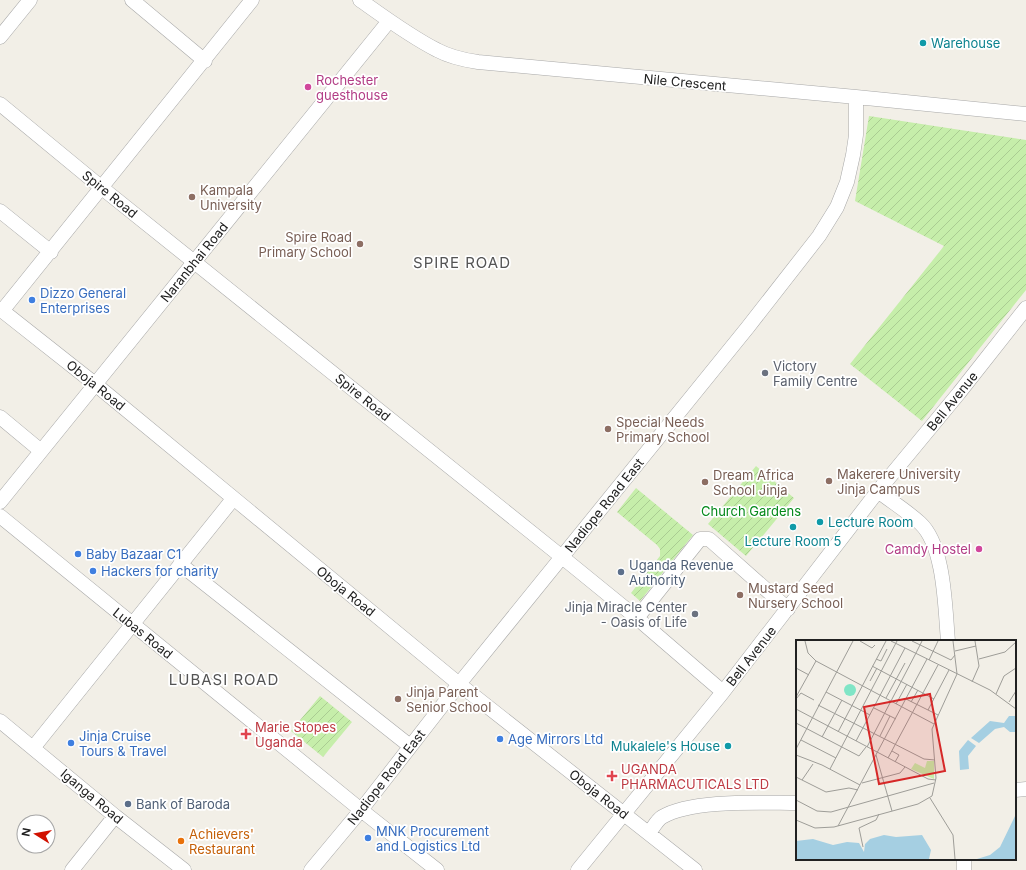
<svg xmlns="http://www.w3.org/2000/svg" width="1026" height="870" font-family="Inter,sans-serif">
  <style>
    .garden { fill: url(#garden-furrows) }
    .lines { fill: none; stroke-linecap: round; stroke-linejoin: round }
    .minor-casing { stroke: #a8a8a8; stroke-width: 15 }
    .minor { stroke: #fff; stroke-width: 14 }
    .culture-dot { fill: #0f9aa8; stroke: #fff; stroke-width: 1.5 }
    .hotel-dot { fill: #d1479c; stroke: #fff; stroke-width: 1.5 }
    .education-dot { fill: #8d6e63; stroke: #fff; stroke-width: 1.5 }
    .shop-dot { fill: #3f7fe0; stroke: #fff; stroke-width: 1.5 }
    .worship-dot { fill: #6b7280; stroke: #fff; stroke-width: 1.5 }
    .service-dot { fill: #5c6f8a; stroke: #fff; stroke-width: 1.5 }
    .health-dot { fill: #e0444e; stroke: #fff; stroke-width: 1.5 }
    .food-dot { fill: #e8710a; stroke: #fff; stroke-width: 1.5 }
    .labels { text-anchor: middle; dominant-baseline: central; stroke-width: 3.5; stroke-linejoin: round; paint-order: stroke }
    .culture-label { font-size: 13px; fill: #0d838f; stroke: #fff; text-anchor: start }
    .hotel-label { font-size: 13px; fill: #b23c85; stroke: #fff; text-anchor: start }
    .street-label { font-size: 13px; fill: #212121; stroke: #fff }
    .education-label { font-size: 13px; fill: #785e54; stroke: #fff; text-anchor: start }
    .shop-label { font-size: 13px; fill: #366cbe; stroke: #fff; text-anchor: start }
    .worship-label { font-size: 13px; fill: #5b616d; stroke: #fff; text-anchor: start }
    .park-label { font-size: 13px; fill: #04891a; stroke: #fff }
    .service-label { font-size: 13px; fill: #4e5e75; stroke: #fff; text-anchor: start }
    .health-label { font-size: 13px; fill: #be3a42; stroke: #fff; text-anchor: start }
    .food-label { font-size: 13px; fill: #c56008; stroke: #fff; text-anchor: start }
    .quarter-label { font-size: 15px; letter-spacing: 1px; fill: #545454; stroke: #fff }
    .inset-road { fill: none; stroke: #9e9d98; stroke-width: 1 }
    .view { fill: #d62828; fill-opacity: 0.15; stroke: #d62828; stroke-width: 2 }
    .inset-edge { fill: none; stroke: #212121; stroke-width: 2 }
  </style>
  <defs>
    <pattern id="garden-furrows" width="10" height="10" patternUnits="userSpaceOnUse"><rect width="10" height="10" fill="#c6eeaa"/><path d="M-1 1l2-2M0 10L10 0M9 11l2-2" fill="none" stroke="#aacc92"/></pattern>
  </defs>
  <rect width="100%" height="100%" fill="#f2efe7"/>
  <path class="garden" d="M869 116 1026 140V290L922 421 850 364 944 246 855 201Z
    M756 466 794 498 746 556 708 524Z
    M636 488 693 535 640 601 631 593 660 556V549L657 545 617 512Z
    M320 696 352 722 323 757 291 731Z"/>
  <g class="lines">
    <defs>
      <path id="minor" d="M132 0 205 61
        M360 0C384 17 411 37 437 50 450 57 464 60 478 62L856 97 1026 114
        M0 37 30 0
        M0 104 102 188 562 557 637 618 723 692
        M0 211 51 252
        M0 309 95 384 459 684 695 870
        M2 311 252 0
        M0 417 41 451
        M878 491C892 502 907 511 920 523 945 546 945 609 948 641
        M0 502 389 21
        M0 516 361 810 437 870
        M180 564 410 746
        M637 618 700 539H709L788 609
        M0 721 115 816 184 870
        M33 748 233 499
        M1015 790 1026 789
        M649 833C653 828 657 820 662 817 692 799 761 803 797 803
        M964 859V870
        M72 870 115 816
        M311 870 361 810 459 684 748 327 819 236 837 207 847 182 853 155 856 135V97
        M578 870 723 692 878 491 959 393 1026 308"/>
    </defs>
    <use href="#minor" class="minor-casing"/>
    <use href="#minor" class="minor"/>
  </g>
  <g class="culture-dot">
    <circle cx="923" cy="43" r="4"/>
    <circle cx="820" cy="522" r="4"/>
    <circle cx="793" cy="527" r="4"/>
    <circle cx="728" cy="746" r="4"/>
  </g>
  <g class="hotel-dot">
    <circle cx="308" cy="87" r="4"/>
    <circle cx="979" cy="549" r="4"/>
  </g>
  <g class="education-dot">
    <circle cx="192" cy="197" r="4"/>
    <circle cx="360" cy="244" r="4"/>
    <circle cx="608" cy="429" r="4"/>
    <circle cx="829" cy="481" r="4"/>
    <circle cx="705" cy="482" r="4"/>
    <circle cx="740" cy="595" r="4"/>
    <circle cx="398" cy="699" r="4"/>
  </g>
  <g class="shop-dot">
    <circle cx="32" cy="300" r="4"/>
    <circle cx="78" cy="554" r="4"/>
    <circle cx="93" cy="571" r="4"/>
    <circle cx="500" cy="739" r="4"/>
    <circle cx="71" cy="743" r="4"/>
    <circle cx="368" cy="838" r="4"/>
  </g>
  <g class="worship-dot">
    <circle cx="765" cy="373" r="4"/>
    <circle cx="695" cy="614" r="4"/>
  </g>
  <g class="service-dot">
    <circle cx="621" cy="572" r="4"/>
    <circle cx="128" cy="804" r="4"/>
  </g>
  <g class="health-dot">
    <path d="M244 728h4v4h4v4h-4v4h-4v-4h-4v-4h4z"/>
    <path d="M610 770h4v4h4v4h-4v4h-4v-4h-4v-4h4z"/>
  </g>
  <circle class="food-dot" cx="181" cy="841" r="4"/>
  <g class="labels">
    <g class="culture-label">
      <text x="931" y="43">Warehouse</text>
      <text x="828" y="522">Lecture Room</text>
      <text x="793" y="541" text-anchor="middle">Lecture Room 5</text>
      <text x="720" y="746" text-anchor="end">Mukalele's House</text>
    </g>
    <g class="hotel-label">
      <text x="316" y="80">Rochester<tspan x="316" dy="15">guesthouse</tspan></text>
      <text x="971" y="549" text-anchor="end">Camdy Hostel</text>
    </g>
    <g class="street-label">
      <text transform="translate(685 82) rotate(5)">Nile Crescent</text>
      <text transform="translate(110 194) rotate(39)">Spire Road</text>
      <text transform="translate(194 262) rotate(-51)">Naranbhai Road</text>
      <text transform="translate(96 385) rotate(39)">Oboja Road</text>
      <text transform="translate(363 397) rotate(39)">Spire Road</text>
      <text transform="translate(952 401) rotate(-51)">Bell Avenue</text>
      <text transform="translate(604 505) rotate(-51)">Nadiope Road East</text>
      <text transform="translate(346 591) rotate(39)">Oboja Road</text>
      <text transform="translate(143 633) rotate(39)">Lubas Road</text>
      <text transform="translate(751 656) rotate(-52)">Bell Avenue</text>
      <text transform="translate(386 777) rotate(-52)">Nadiope Road East</text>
      <text transform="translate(599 794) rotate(38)">Oboja Road</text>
      <text transform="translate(92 796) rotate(40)">Iganga Road</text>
    </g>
    <g class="education-label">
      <text x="200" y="190">Kampala<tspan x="200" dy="15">University</tspan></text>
      <text x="352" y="237" text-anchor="end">Spire Road<tspan x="352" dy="15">Primary School</tspan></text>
      <text x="616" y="422">Special Needs<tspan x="616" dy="15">Primary School</tspan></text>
      <text x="837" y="474">Makerere University<tspan x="837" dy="15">Jinja Campus</tspan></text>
      <text x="713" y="475">Dream Africa<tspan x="713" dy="15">School Jinja</tspan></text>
      <text x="748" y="588">Mustard Seed<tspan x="748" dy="15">Nursery School</tspan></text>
      <text x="406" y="692">Jinja Parent<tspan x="406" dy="15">Senior School</tspan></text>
    </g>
    <g class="shop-label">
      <text x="40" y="293">Dizzo General<tspan x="40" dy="15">Enterprises</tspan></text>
      <text x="86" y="554">Baby Bazaar C1</text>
      <text x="101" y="571">Hackers for charity</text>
      <text x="79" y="736">Jinja Cruise<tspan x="79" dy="15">Tours &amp; Travel</tspan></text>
      <text x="508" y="739">Age Mirrors Ltd</text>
      <text x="376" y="831">MNK Procurement<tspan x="376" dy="15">and Logistics Ltd</tspan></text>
    </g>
    <g class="worship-label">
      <text x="773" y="366">Victory<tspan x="773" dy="15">Family Centre</tspan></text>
      <text x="687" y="607" text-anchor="end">Jinja Miracle Center<tspan x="687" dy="15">- Oasis of Life</tspan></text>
    </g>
    <g class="park-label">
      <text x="751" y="511">Church Gardens</text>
    </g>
    <g class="service-label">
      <text x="629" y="565">Uganda Revenue<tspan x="629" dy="15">Authority</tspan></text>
      <text x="136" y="804">Bank of Baroda</text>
    </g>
    <g class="health-label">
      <text x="255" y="727">Marie Stopes<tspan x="255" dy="15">Uganda</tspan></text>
      <text x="621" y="769">UGANDA<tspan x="621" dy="15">PHARMACUTICALS LTD</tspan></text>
    </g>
    <g class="food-label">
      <text x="189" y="834">Achievers'<tspan x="189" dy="15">Restaurant</tspan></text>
    </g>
    <g class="quarter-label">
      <text x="462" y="262">SPIRE ROAD</text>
      <text x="224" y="679">LUBASI ROAD</text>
    </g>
  </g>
  <g transform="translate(796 640)">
    <rect width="220" height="220" fill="#f2efe7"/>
    <path d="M131 121H138V139L115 129 119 123 129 128Z" fill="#c6eeaa"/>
    <path d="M48 50a6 6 0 1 1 12 0a6 6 0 1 1-12 0Z" fill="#80e5c6"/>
    <path d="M213 76H220V92H214L208 87 199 89 183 103 175 98 194 81 208 83ZM172 100 180 106 172 116 173 129 164 130 163 111ZM220 174V219H181L194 215 204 207ZM88 195 100 197 126 195 135 210 133 219H0V201L17 199 37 205 51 202 63 203 68 212 69 204 74 199Z" fill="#a5cfe2"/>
    <path class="inset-road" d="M9 1 12 13 20 21 138 84M64 1 76 8 79 5M95 1 194 50 220 69M116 1 155 20 159 15M159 11 180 6M120 13 126 1M80 19 85 21 91 9M183 19 209 12 220 2M133 20 142 1M76 26 138 59M0 28 13 35M74 41 81 28M176 42 183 26 179 1M30 52 74 75M200 54 208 36 220 28M0 57 20 21M90 58 109 23M0 59 5 53 18 60M110 59 142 75M115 62 122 50M213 62 220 51M100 64 111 44M22 65 128 119 139 120M78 68 100 79M0 69 132 139 140 140M132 70 153 30M0 83 63 116 70 107M42 92 90 1M84 96 94 76M26 97 46 60M5 100 40 118M60 101 109 8M71 107 120 13M0 109 57 1M96 111 103 115 99 122M0 115 26 125 64 145M80 115 96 171M92 118 142 25M34 129 101 1M0 137 30 152 53 148 62 150M6 140 17 124M66 143 104 133 109 127M134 158 157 195 159 219M0 160 21 171 35 172 138 143M0 180 19 188 38 187 122 164 136 156 140 138 136 89 161 34 157 1M42 186 131 19M67 207 63 188 80 180 83 174"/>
    <path class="view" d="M134 54 149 131 83 144 68 67Z"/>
    <rect width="220" height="220" class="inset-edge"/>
  </g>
  <g transform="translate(36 834) rotate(281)"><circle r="19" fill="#ffffff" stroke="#a6a6a6"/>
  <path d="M0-3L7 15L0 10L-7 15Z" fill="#d11100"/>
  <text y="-6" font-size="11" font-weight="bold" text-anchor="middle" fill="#212121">N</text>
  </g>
</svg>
